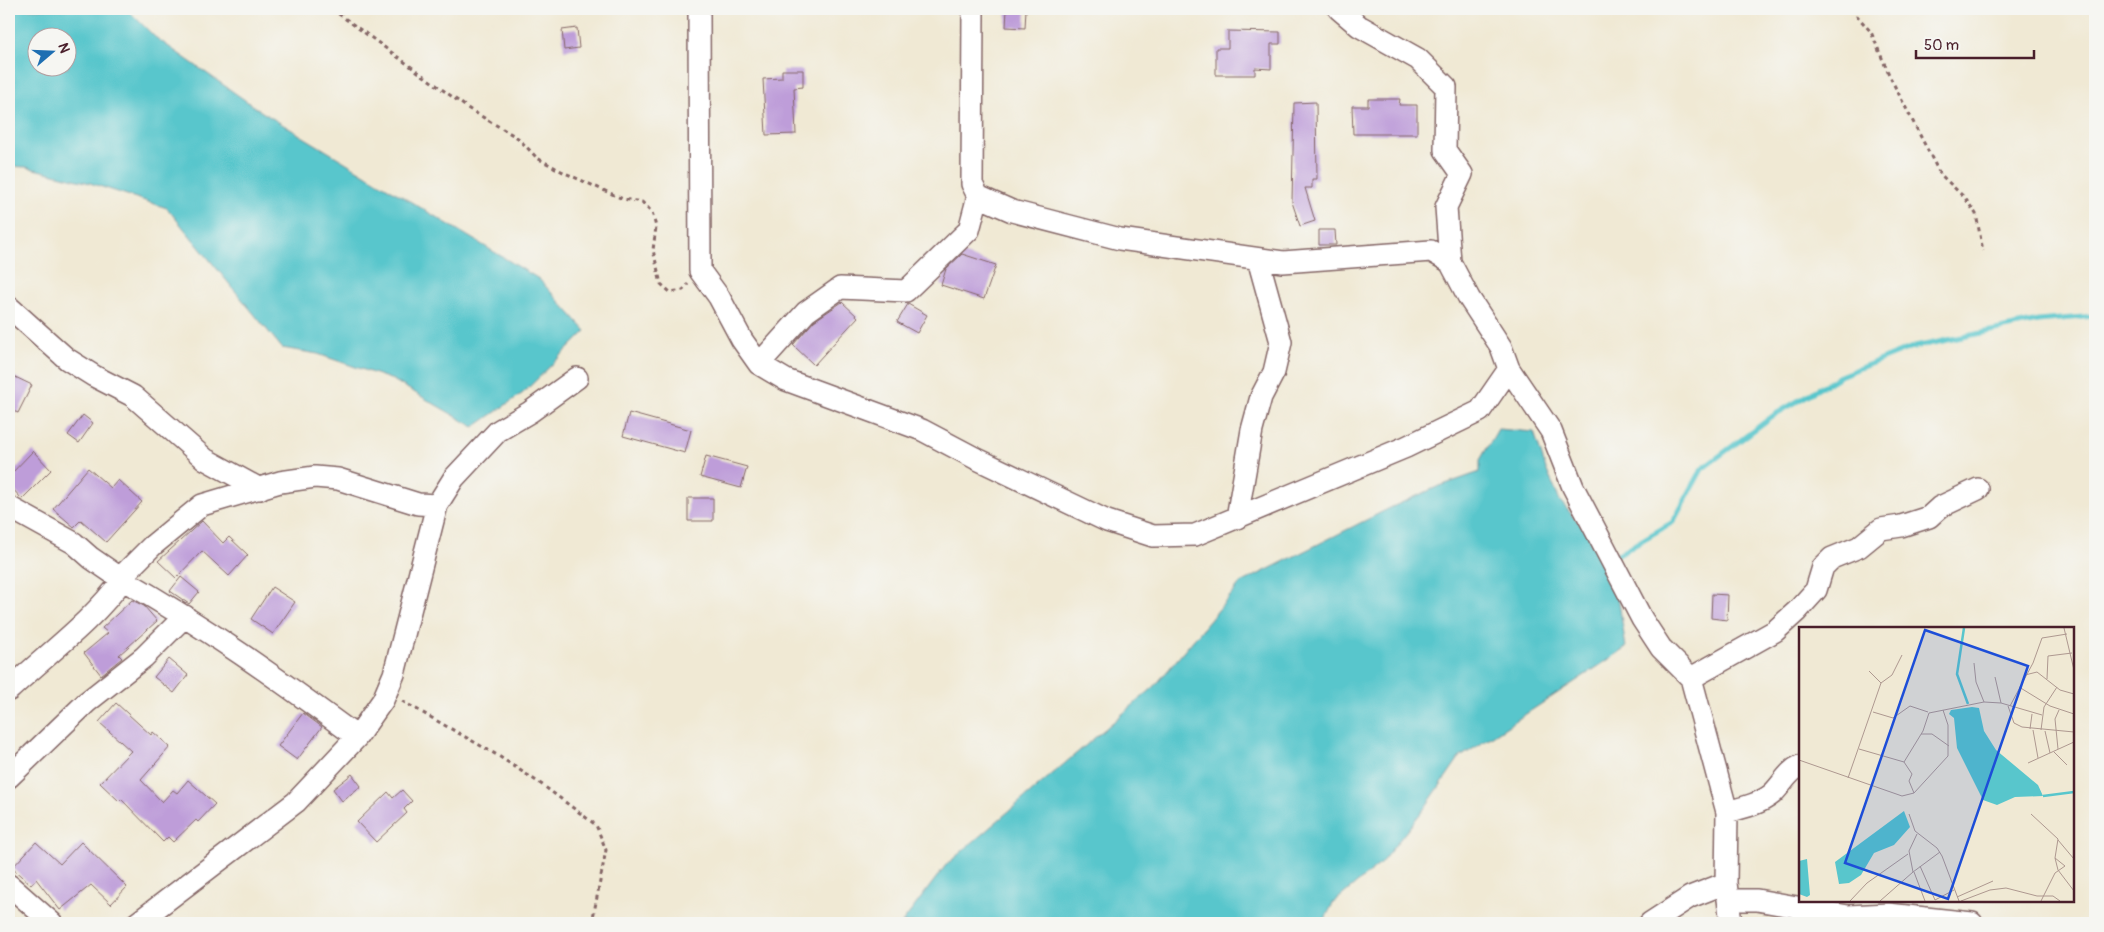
<svg xmlns="http://www.w3.org/2000/svg" width="2104" height="932" font-family="Pangolin,sans-serif">
  <style>
    .water { fill: #58c6cc; stroke: #51727c; fill-rule: evenodd }
    .lines { fill: none; stroke-linecap: round; stroke-linejoin: round }
    .stream { stroke: #58c6cc; stroke-width: 5 }
    .building { fill: #be9dd9 }
    .minor-casing { stroke: #846666; stroke-width: 24 }
    .path { stroke: #846666; stroke-width: 3; stroke-dasharray: 4 4; stroke-linecap: butt }
    .minor { stroke: #fff; stroke-width: 21 }
    .inset-river { fill: none; stroke: #58c6cc; stroke-width: 2.5 }
    .inset-road { fill: none; stroke: #ae9890; stroke-width: 1 }
    .view { fill: #1d4ed8; fill-opacity: 0.15; stroke: #1d4ed8; stroke-width: 2.5 }
    .inset-edge { fill: none; stroke: #4a1f2b; stroke-width: 2.5 }
  </style>
  <rect width="100%" height="100%" fill="#f6f6f2"/>
  <filter id="ink" filterUnits="userSpaceOnUse"><feTurbulence type="fractalNoise" baseFrequency=".02" numOctaves="2"/><feDisplacementMap in="SourceGraphic" scale="10" xChannelSelector="R" yChannelSelector="G"/><feConvolveMatrix kernelMatrix="1 2 1 2 8 2 1 2 1" color-interpolation-filters="sRGB"/></filter>
  <filter id="wash" filterUnits="userSpaceOnUse"><feTurbulence type="fractalNoise" baseFrequency=".0096" numOctaves="4" result="noise"/><feDisplacementMap in="SourceGraphic" scale="20" xChannelSelector="R" yChannelSelector="G"/><feGaussianBlur stdDeviation="1.12" result="paint"/><feColorMatrix in="noise" values="0 0 0 0 0 0 0 0 0 0 0 0 0 0 0 0 0 1.4 0 .05"/><feComposite in="paint" operator="in"/></filter>
  <g filter="url(#wash)">
    <rect width="100%" height="100%" fill="#f0e9d4"/>
    <path class="water" d="M9 9H127L155 37 262 112 539 279 586 331 523 393 474 427 393 380 318 354 282 348 167 208 90 183 26 167 9 166ZM38 38H68V68H38Z
      M1498 429 1534 432 1546 469 1560 501 1590 535 1617 589 1626 648 1459 758 1424 809 1380 864 1333 903 1323 923H902L946 865 1154 687 1241 583 1392 507 1437 487 1480 472V460Z"/>
    <g class="lines">
      <path class="stream" d="M1615 556 1673 522 1702 469 1774 415 1840 376 1910 348 2038 321 2095 316"/>
    </g>
    <g id="blocks">
      <path class="building" d="M1007 9H1026L1025 28 1006 27Z
        M577 28 579 48 564 50 562 30Z
        M1228 31 1280 32V44H1271V69L1255 68V75H1216V48H1228Z
        M782 70H803V87L794 88 796 134 766 135 763 79 782 78Z
        M1368 99H1400L1399 105H1417V134H1353L1352 106H1368Z
        M1316 102 1317 179H1312V188H1305L1315 221 1300 226 1292 202 1294 103Z
        M1319 230H1335L1336 245H1319Z
        M962 254 996 265 984 299 941 285 946 269Z
        M842 302 858 317 814 365 793 345 814 321Z
        M908 304 927 315 917 333 897 322Z
        M9 374 32 385 18 413 9 409Z
        M629 413 691 430 685 453 623 436Z
        M83 415 93 423 79 443 68 435Z
        M33 451 51 470 22 499 9 485V476Z
        M706 456 747 467 741 488 700 477Z
        M88 468 111 488 118 480 142 502 106 542 81 520 74 527 53 509Z
        M688 498H713V521H688Z
        M202 521 223 543 229 537 248 555 229 576 202 551 176 578 158 561Z
        M181 577 199 592 189 604 170 591Z
        M272 587 295 602 273 634 251 619Z
        M1712 594 1728 595 1727 620 1711 618Z
        M132 600 144 606 157 621 119 655 122 658 101 675 84 653 108 633 102 628Z
        M169 659 188 675 174 693 154 677Z
        M116 703 151 735 153 732 170 747 141 780 162 802 173 790 177 793 188 780 215 804 198 822 196 820 173 842 168 837 163 842 121 799 119 801 100 783 131 751 99 722Z
        M303 713 322 727 297 760 278 746Z
        M352 774 361 786 342 801 333 789Z
        M402 790 412 801 404 809 407 813 376 842 357 822 388 792 393 798Z
        M36 842 60 864 81 842 127 887 111 904 91 885 60 910 36 879 31 885 12 868Z"/>
    </g>
  </g>
  <g filter="url(#ink)">
    <use href="#blocks" fill-opacity="0" stroke="#846666" stroke-width="1"/>
    <g class="lines">
      <defs>
        <path id="minor" d="M699 9 700 271 719 297 742 340 759 364 786 380 922 430 975 458 1107 521 1153 536 1195 535 1406 447 1480 411 1509 369
          M973 9 972 184 978 196 1012 211 1120 239 1283 262 1431 251 1450 262 1469 298 1501 347 1509 369 1551 431 1573 487 1642 619 1661 648 1691 678 1727 812 1726 883 1731 923
          M1339 9 1359 26 1418 59 1446 87 1445 150 1462 174 1446 207 1450 262
          M9 307 67 359 94 376 133 396 205 459 260 489
          M759 364 806 312 840 288 906 291 969 230 978 196
          M9 507 74 543 91 558 120 578 152 546 202 505 280 482 315 477 338 479 418 504 437 505
          M1237 518 1252 430 1261 397 1274 372 1281 342 1258 259
          M120 578C203 625 280 680 357 737
          M1691 678 1775 631 1797 611 1816 590 1823 567 1832 558 1859 547 1881 529 1901 526 1929 517 1940 507 1978 489
          M9 690C48 653 91 623 123 579
          M9 777 87 702 144 657 185 616
          M1727 812C1742 808 1760 804 1772 794 1782 785 1788 771 1800 766
          M9 885 52 923
          M1728 900H1757L1848 916 1888 914 1972 923
          M137 923 296 802 357 737 383 700 394 674 437 505 454 478 498 431 530 412 577 378
          M1650 923 1690 897 1726 883"/>
      </defs>
      <use href="#minor" class="minor-casing"/>
      <path class="path" d="M332 9 469 109 518 138 537 158 565 173 623 199 642 202 652 212 656 227 653 250 661 284 670 292 683 290 688 284
        M1851 9 1871 32 1890 77 1940 174 1965 198 1976 214 1983 251
        M402 701 497 755 541 784 596 825 606 850 592 923"/>
      <use href="#minor" class="minor"/>
    </g>
  </g>
  <g transform="translate(1799 627)">
    <rect width="275" height="275" fill="#f0e9d4"/>
    <path d="M173 80 180 81 185 104 197 123 239 158 244 169 216 170 198 178 184 173 158 121 155 91 150 87 152 83ZM105 184 111 200 95 218 75 226 62 248 50 256 40 257 36 235ZM8 232 11 268 8 270 0 267V234Z" fill="#58c6cc"/>
    <path class="inset-river" d="M165 1 158 47 169 77M244 169 275 165"/>
    <path class="inset-road" d="M265 1 275 43M175 36 177 55 185 75M70 44 82 56M226 48 238 45 261 63 275 67M196 50 202 76M248 52 249 29 273 26M220 60 251 79 275 87M209 79 215 96 223 100 275 105M211 79 234 36 243 11 268 7M74 85 94 91 111 79 129 85M231 102 233 87M234 103 239 131M242 103 245 80 258 60M246 104 251 126M122 107H133L150 119M60 122 105 135 124 104 130 86 185 75 202 76 243 88M259 122 256 92 260 83M255 125 268 138M0 133 103 169 115 166 149 129V98L144 83M105 135 113 147 110 154 115 166M229 136 275 115M49 151 82 56 93 48 103 28M110 187 116 204 138 221 143 229 160 274M232 187 259 212 256 231 266 239 256 246 242 274M259 213 275 232M256 231 259 243 275 264M121 239 136 273 155 263M114 245 141 225M115 245 126 274M158 270 194 254M51 274 68 256 109 227M81 274 114 245 110 224 118 207M162 274 191 263 207 261 238 269H254L261 274"/>
    <path class="view" d="M126 3 229 39 149 272 46 236Z"/>
    <rect width="275" height="275" class="inset-edge"/>
  </g>
  <rect width="2104" height="932" fill="none" stroke="#f6f6f2" stroke-width="30"/>
  <g transform="translate(52 52) rotate(71)"><circle r="24" fill="#f6f6f2" stroke="#b1a0a2"/>
  <path d="M0-4L9 19L0 12L-9 19Z" fill="#1f6fb2"/>
  <text y="-8" font-size="14" font-weight="bold" text-anchor="middle" fill="#4a1f2b">N</text>
  </g>
  <path d="M1916 50v8h118v-8" fill="none" stroke="#4a1f2b" stroke-width="2.5"/>
  <text x="1924" y="50" font-size="15" fill="#4a1f2b" stroke="#f6f6f2" stroke-width="4" paint-order="stroke">50 m</text>
</svg>
